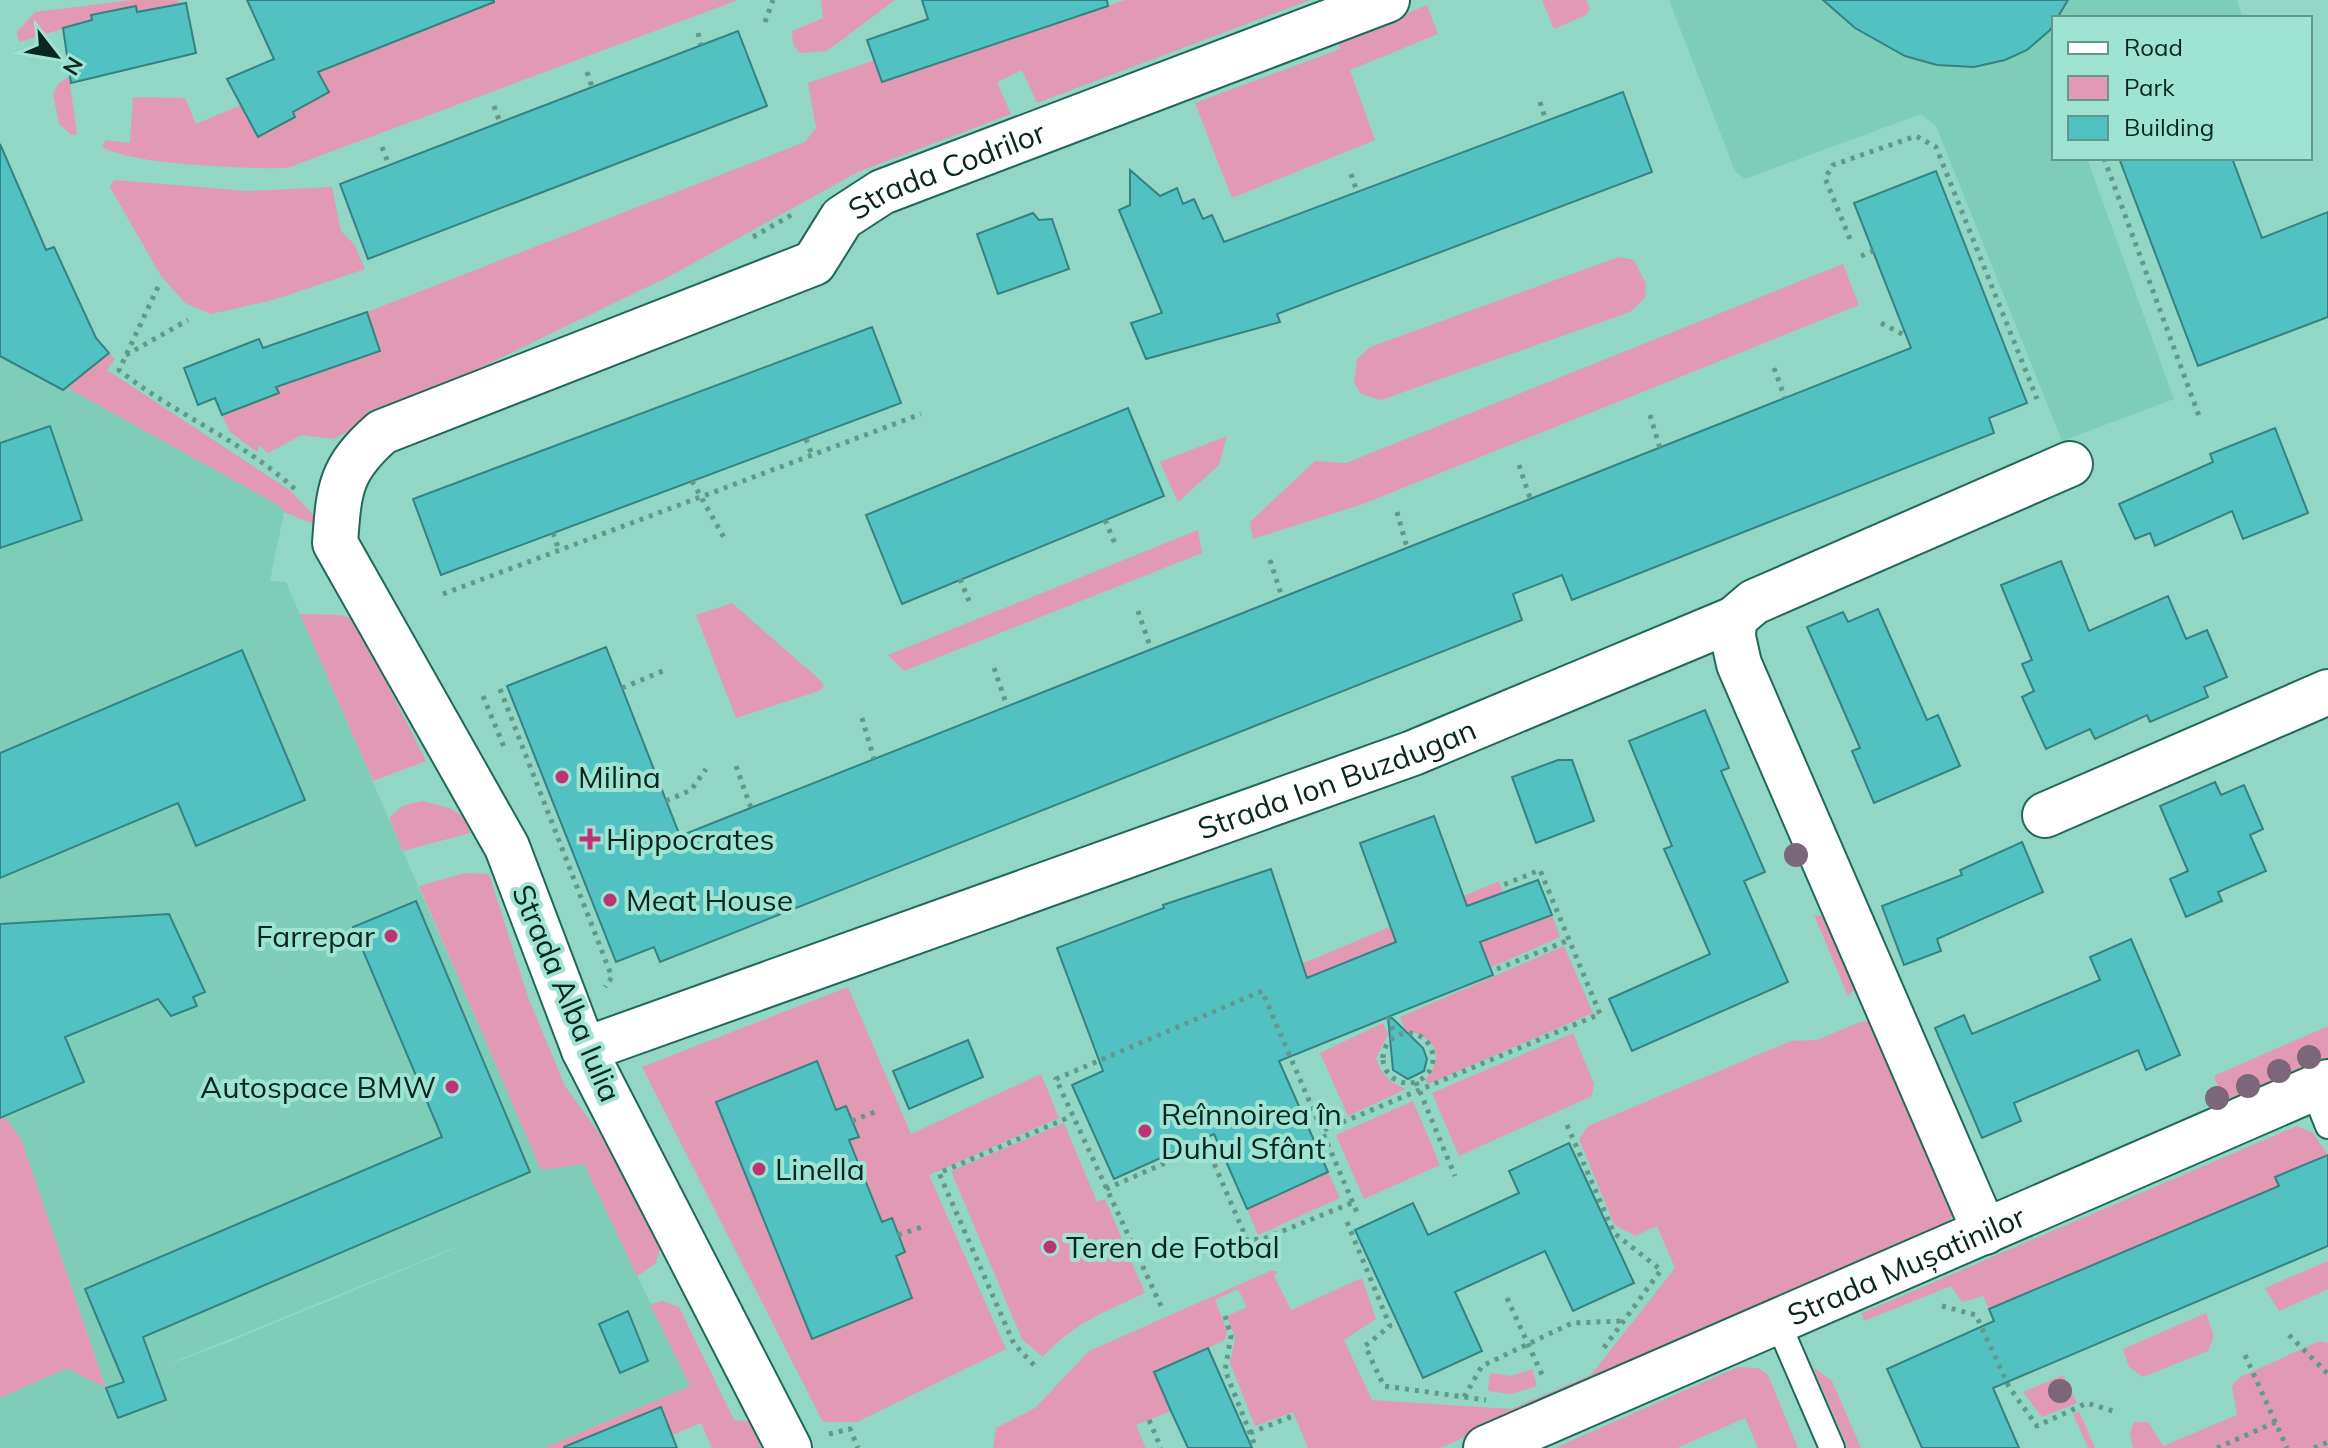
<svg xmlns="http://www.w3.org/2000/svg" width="2328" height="1448" font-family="Mulish,sans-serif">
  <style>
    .built { fill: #7ecdb9; fill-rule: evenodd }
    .green { fill: #e299b3 }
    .building { fill: #51c1c2; stroke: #358282; stroke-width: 2 }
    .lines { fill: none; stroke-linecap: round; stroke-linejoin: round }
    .lane-casing { stroke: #206859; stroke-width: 28 }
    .street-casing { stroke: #206859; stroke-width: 48 }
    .path { stroke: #62998b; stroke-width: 5; stroke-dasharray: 4 6; stroke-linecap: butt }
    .lane { stroke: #fff; stroke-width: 24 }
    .street { stroke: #fff; stroke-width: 44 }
    .tree { fill: #7b6779 }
    .poi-dot { fill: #bc3474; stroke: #9fe4d2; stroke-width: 3 }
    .labels { text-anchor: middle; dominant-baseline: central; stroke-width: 8; stroke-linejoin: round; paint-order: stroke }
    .street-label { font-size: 30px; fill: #092720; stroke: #9fe4d2 }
    .poi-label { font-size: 30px; fill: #092720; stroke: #9fe4d2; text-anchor: start }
  </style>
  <rect width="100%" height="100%" fill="#92d7c5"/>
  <path class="built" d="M1669 0H2237L2243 18H2054V158H2087L2174 399 2062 441 1936 126 1921 114 1745 179 1735 171Z
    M0 281 37 371 280 506 284 512 270 581 286 582 541 1169 584 1164 690 1386 544 1448H0V1398L67 1368 106 1387 21 1139 0 1110ZM454 1249 224 1344 156 1369 454 1248Z"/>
  <path class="green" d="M132 0H176L182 3 144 11 140 27 135 6 92 15V20L19 42 17 32 35 12Z
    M499 0H738L287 168C249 169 132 165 102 147L106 140 130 143 133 97 185 98 196 124 241 105 293 112 328 91 318 72Z
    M821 0H895L827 51 800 53 793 44 792 31 823 18Z
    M1125 0H1310L1037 103 1022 70 997 82 1011 114 858 172 670 276 333 439 302 435 268 453 260 445 257 452 230 432 222 415 279 394 276 387 380 351 367 312 805 142 816 128 808 83 875 60 882 82Z
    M1542 0H1586L1590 9 1586 15 1554 29Z
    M1427 5 1438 34 1350 70 1375 140 1232 198 1195 103 1340 49 1338 41Z
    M69 77 77 134 72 135 59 124 53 94 59 83Z
    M114 180 249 191 332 187 341 231 354 244 365 269 273 300 211 314 185 303 161 276 110 187Z
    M1619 257 1634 260 1646 284 1645 298 1630 312 1381 400 1361 394 1354 382 1357 359 1370 347Z
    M0 262 82 375 109 353 115 359 107 370 291 491 314 516V524L284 512 280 506 37 371Z
    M1843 264 1859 305 1363 504 1253 539 1250 522 1315 461 1346 463Z
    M1227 436 1219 465 1178 502 1160 462Z
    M1198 530 1202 553 904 671 888 655Z
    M732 603 819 679 824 686 819 691 736 718 696 615Z
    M300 614 341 615 355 620 426 761 373 781Z
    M422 801C444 807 464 807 470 833L403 851 389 818 402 806Z
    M465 873 489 874 528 997 565 1086 617 1158 660 1249 655 1264 637 1276 584 1164 541 1170 419 886Z
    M1499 881 1516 928 1552 915 1560 937 1490 968 1468 913 1293 983 1268 978Z
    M1814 915 1827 917 1858 986 1848 996Z
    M1564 946 1593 1013 1428 1084 1425 1080C1447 1055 1434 1036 1405 1030L1400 1017Z
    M848 987 911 1134 1041 1074 1059 1118 929 1175 1006 1349 857 1422H823L642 1067Z
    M1872 1021 1957 1209 1944 1228 1440 1448H1308L1293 1412 1255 1426 1230 1363 1235 1338 1227 1316 1247 1307 1238 1289 1215 1300 1227 1331 1225 1340 1154 1372 1171 1411 1136 1425 1146 1448H993L996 1428 1035 1408 1089 1351 1270 1271H1278L1274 1276 1291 1310 1362 1278 1376 1319 1344 1340 1372 1400 1511 1409 1591 1375 1675 1268 1657 1226 1635 1236 1614 1224 1579 1139 1588 1126 1791 1041 1817 1040 1860 1022Z
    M1383 1023 1388 1034 1376 1058C1382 1075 1389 1082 1406 1089L1348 1116 1320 1053Z
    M2328 1026V1063L2226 1105 2214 1076Z
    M1573 1033 1594 1084 1592 1096 1459 1156 1432 1093Z
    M1413 1101 1440 1165 1364 1199 1336 1135Z
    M0 1110 21 1139 106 1388 67 1368 0 1398Z
    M1064 1123 1097 1202 1105 1199 1145 1293C1106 1311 1072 1324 1043 1357L1022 1339 951 1171Z
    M2297 1126 2313 1133 2328 1155 2276 1177 2279 1186 1989 1309 1983 1296 1962 1302 1951 1286 1864 1321 1862 1313Z
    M1328 1172 1340 1198 1258 1235 1247 1209Z
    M2328 1261V1289L2279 1311 2265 1288Z
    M663 1301 679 1307 734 1420 749 1421 761 1448H712L701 1423 672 1435 661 1407 563 1448H544L690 1386 650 1304Z
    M2206 1313 2214 1336 2208 1351 2143 1377 2129 1367 2123 1349Z
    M2320 1341 2328 1343V1448H2133L2130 1433 2134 1422H2148L2163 1446 2237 1415 2232 1386 2240 1377Z
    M1738 1367 1758 1368 1768 1375 1798 1448H1758L1745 1418 1677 1448H1555Z
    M1813 1367 1832 1381 1861 1448H1848Z
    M1532 1369 1537 1386 1511 1394 1488 1391 1490 1373 1511 1376Z
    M2063 1375 2077 1403 2042 1417 2023 1392Z
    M2079 1411 2095 1448H2088L2073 1414Z"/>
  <path class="building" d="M247 0H494V2L318 72 329 92 293 112 295 117 258 137 227 79 274 59Z
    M922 0H1107L1108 6 882 82 867 40 928 19Z
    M1823 0H2068L2050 30 2027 50 2005 60 1974 67 1937 65 1905 56 1855 28Z
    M186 3 196 53 71 83 63 28 92 20 91 15 136 6 137 12Z
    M738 31 767 106 368 259 340 184Z
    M1623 92 1652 172 1277 314 1280 322 1146 359 1131 323 1162 313 1119 210 1130 205V170L1160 196 1177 188 1183 204 1194 199 1203 219 1212 215 1224 242Z
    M0 144 46 250 54 247 96 338 109 353 63 390 0 356Z
    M2119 158H2232L2262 238 2328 212V317L2198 366Z
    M1936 171 2027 403 1989 418 1994 433 1572 600 1562 575 1513 594 1522 620 660 962 654 947 616 962 507 686 606 647 680 836 1911 348 1854 203Z
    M1033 213 1039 220 1052 219 1069 269 998 294 977 234Z
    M367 312 380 351 276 387 279 393 222 415 215 398 198 405 184 368 259 339 263 348Z
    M872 327 901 403 441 575 413 499Z
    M1128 408 1164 496 902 604 866 515Z
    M50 426 82 520 0 548V443Z
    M2275 428 2308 513 2243 539 2232 511 2155 546 2150 533 2135 539 2119 504 2213 462 2210 454Z
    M2061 561 2089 631 2168 596 2186 639 2207 630 2227 677 2204 687 2208 697 2150 722 2147 715 2095 739 2090 729 2046 749 2022 697 2034 691 2022 664 2032 660 2001 585Z
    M1878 609 1927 720 1938 715 1960 766 1874 803 1852 751 1860 748 1807 627 1843 612 1848 622Z
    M242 650 305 800 196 846 178 803 0 878V753Z
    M1705 710 1729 768 1721 771 1765 872 1744 881 1788 982 1632 1051 1609 999 1710 954 1664 849 1672 846 1629 741Z
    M1558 760H1572L1594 821 1536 843 1512 777Z
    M2215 782 2221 795 2244 785 2263 829 2250 835 2266 871 2218 892 2222 901 2186 917 2170 879 2188 871 2160 806Z
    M1434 816 1467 906 1538 880 1552 915 1480 942 1493 975 1390 1016 1423 1048 1427 1059 1424 1071 1408 1079 1393 1070 1388 1017 1279 1061 1328 1172 1247 1209 1214 1134 1114 1179 1072 1085 1103 1071 1057 948 1164 908 1163 905 1271 869 1307 978 1396 942 1360 843Z
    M2022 842 2043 892 1937 939 1941 951 1904 965 1882 906 1962 875 1960 870Z
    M416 901 530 1172 143 1337 166 1400 118 1418 106 1388 124 1382 85 1289 442 1137 353 927Z
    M169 914 205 992 193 997 197 1006 171 1016 158 999 65 1037 84 1082 0 1118V924Z
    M2131 939 2180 1055 2146 1070 2138 1050 2014 1103 2021 1121 1982 1138 1935 1028 1964 1015 1972 1034 2100 980 2090 957Z
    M968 1040 983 1077 909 1109 893 1071Z
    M817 1061 836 1110 846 1106 859 1137 849 1140 882 1222 892 1218 905 1252 896 1256 912 1298 812 1339 716 1102Z
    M1569 1143 1634 1283 1573 1311 1545 1251 1455 1292 1482 1351 1423 1378 1355 1230 1413 1203 1428 1235 1519 1193 1509 1171Z
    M2328 1155V1246L1993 1388 2019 1448H1922L1887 1369 1994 1321 1989 1309 2279 1186 2275 1177Z
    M628 1311 648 1361 620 1373 599 1324Z
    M1208 1348 1252 1448H1188L1171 1411 1154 1372Z
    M661 1407 677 1448H564V1447Z"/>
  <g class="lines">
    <defs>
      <path id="lane" d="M2313 1089 2328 1126
        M1778 1323 1832 1448"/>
      <g id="street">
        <path d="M1734 619 1733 637 1739 664 1985 1232"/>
        <path d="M2045 815 2328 692"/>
        <path id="s1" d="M584 1050 1413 753 1734 619 1754 602 2070 464"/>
        <path id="s2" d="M789 1448 584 1050 507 847 335 543C339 488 340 469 382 432L814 263 842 218 882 192 1387 0"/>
        <path id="s3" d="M1486 1448 2328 1082"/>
      </g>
    </defs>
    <use href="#lane" class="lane-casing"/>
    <use href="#street" class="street-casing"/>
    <path class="path" d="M765 22 773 0
      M698 33 701 45
      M587 72 592 87
      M1540 102 1546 121
      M494 106 500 123
      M382 147 389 165
      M2104 158 2199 416
      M1351 174 1357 192
      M753 237 793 214
      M1850 239 1825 178 1833 165 1916 136 1936 147 2037 399
      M1861 256 1873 251
      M158 287 119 370C175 415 244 441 297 491
      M1881 323 1906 336
      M126 355 188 320
      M1774 368 1785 398
      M1650 415 1660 448
      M806 439 812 455
      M1519 465 1530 498
      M692 481 726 541
      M1397 512 1407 548
      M1105 520 1116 546
      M553 533 559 550
      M1270 560 1282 597
      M960 579 969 601
      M443 594 921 414
      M1138 611 1151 649
      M994 668 1007 706
      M622 688 663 671
      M500 689 612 977 605 987
      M483 696 504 747
      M862 718 874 759
      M736 766 751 808
      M666 801 691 790 706 769
      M1497 969 1569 940
      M1388 1017 1395 1036
      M1383 1058a25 25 0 1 1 50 0a25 25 0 1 1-50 0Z
      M1416 1082 1455 1176
      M852 1121 877 1111
      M1567 1125 1614 1233 1661 1270 1603 1349
      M1324 1130 1600 1014 1540 870 1503 885
      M1106 1189 1206 1145 1247 1240 1263 1239 1354 1202
      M1347 1222 1390 1326 1365 1346 1384 1386 1486 1400
      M898 1235 925 1226
      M1507 1298 1544 1379
      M1161 1306 1056 1079 1262 991 1359 1217
      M1942 1306 1976 1315 2009 1387 2037 1426 2087 1403 2116 1412
      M1225 1316 1231 1336 1225 1370 1256 1448
      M2289 1335 2328 1374
      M2245 1355 2287 1448
      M1034 1365 1014 1344 939 1173 1072 1116
      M1464 1397 1482 1366 1528 1344 1572 1323 1622 1321
      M1149 1420 1161 1448
      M1250 1433 1295 1415
      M829 1434 850 1429 858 1448
      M2217 1448 2276 1422
      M2314 1448 2328 1442"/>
    <use href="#lane" class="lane"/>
    <use href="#street" class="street"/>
  </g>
  <g class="tree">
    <circle cx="1796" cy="855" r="12"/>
    <circle cx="2309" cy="1057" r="12"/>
    <circle cx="2279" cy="1071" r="12"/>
    <circle cx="2248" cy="1086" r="12"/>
    <circle cx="2217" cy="1098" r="12"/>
    <circle cx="2060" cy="1391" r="12"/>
  </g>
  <g class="poi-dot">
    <circle cx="562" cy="777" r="8"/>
    <path d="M586 827h8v8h8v8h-8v8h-8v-8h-8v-8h8z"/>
    <circle cx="610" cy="900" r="8"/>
    <circle cx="391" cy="936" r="8"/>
    <circle cx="452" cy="1087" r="8"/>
    <circle cx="1145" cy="1131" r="8"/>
    <circle cx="759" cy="1169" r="8"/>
    <circle cx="1050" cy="1247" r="8"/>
  </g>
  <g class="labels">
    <g class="street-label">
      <text stroke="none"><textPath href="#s2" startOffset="1772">Strada Codrilor</textPath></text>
      <text stroke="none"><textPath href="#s1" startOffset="800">Strada Ion Buzdugan</textPath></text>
      <text transform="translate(567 993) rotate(67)">Strada Alba Iulia</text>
      <text stroke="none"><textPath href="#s3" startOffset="458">Strada Mușatinilor</textPath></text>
    </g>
    <g class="poi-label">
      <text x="578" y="777">Milina</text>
      <text x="606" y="839">Hippocrates</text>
      <text x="626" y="900">Meat House</text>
      <text x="375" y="936" text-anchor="end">Farrepar</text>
      <text x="436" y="1087" text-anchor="end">Autospace BMW</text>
      <text x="1161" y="1114">Reînnoirea în<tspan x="1161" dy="34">Duhul Sfânt</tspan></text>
      <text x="775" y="1169">Linella</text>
      <text x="1066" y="1247">Teren de Fotbal</text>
    </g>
  </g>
  <rect x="2052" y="16" width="260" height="144" fill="#9fe4d2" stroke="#63988b" stroke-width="2"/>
  <rect x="2068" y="42" width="40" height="12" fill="#ffffff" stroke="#63988b" stroke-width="2"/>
  <text x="2124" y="56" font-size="24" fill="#092720">Road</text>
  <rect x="2068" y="76" width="40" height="24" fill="#e299b3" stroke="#63988b" stroke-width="2"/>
  <text x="2124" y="96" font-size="24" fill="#092720">Park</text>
  <rect x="2068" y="116" width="40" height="24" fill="#51c1c2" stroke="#63988b" stroke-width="2"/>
  <text x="2124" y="136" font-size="24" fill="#092720">Building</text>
  <g transform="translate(56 56) rotate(121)" stroke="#9fe4d2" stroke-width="6" paint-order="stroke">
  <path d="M0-6L14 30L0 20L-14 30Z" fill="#092720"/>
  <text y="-12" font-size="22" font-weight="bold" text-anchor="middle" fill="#092720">N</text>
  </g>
</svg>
